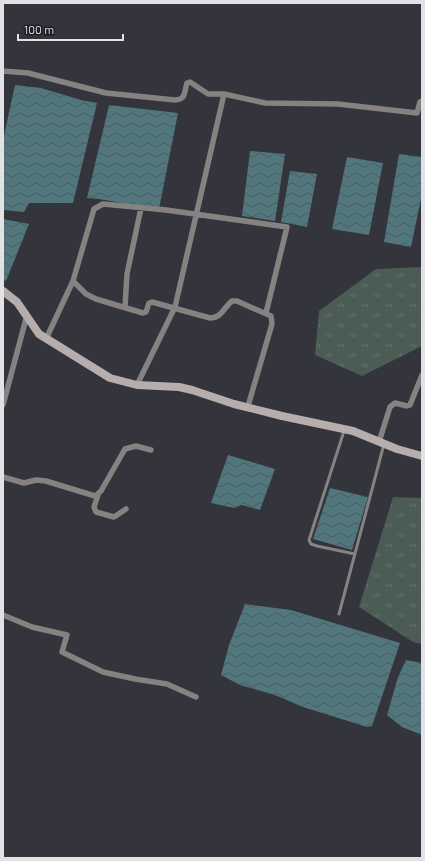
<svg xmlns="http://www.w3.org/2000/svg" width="425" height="861" font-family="Barlow,sans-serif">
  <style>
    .grass { fill: url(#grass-tufts) }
    .water { fill: url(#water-waves) }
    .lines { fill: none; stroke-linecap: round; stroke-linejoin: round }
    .lane { stroke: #878282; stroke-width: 3 }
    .street { stroke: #878282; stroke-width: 5.5 }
    .secondary { stroke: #b6adad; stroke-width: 8 }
  </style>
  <defs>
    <pattern id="grass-tufts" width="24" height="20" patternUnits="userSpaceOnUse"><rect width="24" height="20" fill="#4a5c53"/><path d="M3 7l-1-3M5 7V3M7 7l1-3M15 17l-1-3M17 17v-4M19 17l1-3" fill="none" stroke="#64736c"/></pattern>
    <pattern id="water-waves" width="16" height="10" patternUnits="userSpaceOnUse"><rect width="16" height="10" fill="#51767c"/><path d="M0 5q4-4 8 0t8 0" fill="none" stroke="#4a5d60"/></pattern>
  </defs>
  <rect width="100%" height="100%" fill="#33343c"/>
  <path class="grass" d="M422 267V346L362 376 315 355 319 311 376 269Z
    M393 497 422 498V644L413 642 359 607Z"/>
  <path class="water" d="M15 85 41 88 81 100 97 103 73 203H29L24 212 3 210V140Z
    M109 105 178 113 159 209C135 208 112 199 87 198Z
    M250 151 285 154 275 221 242 216Z
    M399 154 422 157V194L411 247 384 242Z
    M347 157 383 163 369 235 332 229Z
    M290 171 317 174 307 227 281 222Z
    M3 219 29 224 6 281 3 279Z
    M228 455 275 469 260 510 242 505 234 508 211 503Z
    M330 488 368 497 352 550 313 539Z
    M245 604 291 610 400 643 372 726 367 727 303 707 275 695 240 685 221 675 229 645Z
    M406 660 422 663V735L402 727 387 715 398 677Z"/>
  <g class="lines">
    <path class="lane" d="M344 431 309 540 311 544 317 546 355 554
      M339 614 384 444"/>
    <path class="street" d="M3 71 28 73 106 93 175 100C186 100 184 92 187 83L190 82 208 94H224L265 103 338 104 417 113 420 102 422 101
      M73 281 86 294 96 299 143 313 146 312 149 303 152 302 210 318C222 318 223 308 232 301H237L271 316 272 324 248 406
      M125 307 127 274 141 208
      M46 339 73 281 94 209 103 204 166 210 287 227 266 313
      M137 385 175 307 224 94
      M3 405 27 315
      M379 442 390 407 395 403 407 406 410 405 422 375
      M3 477 24 483 36 480 46 481 95 496 101 491 125 449 136 446 151 450
      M98 495 94 507 96 512 114 517 126 509
      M3 615 32 627 67 635 62 652 103 672 135 679 167 684 196 697"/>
    <path class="secondary" d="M3 291 17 302 39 334 110 378 137 385 179 387 192 390 234 404 282 416 353 431 397 449 422 456"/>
  </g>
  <rect width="425" height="861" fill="none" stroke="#e1e1e6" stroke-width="8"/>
  <path d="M18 34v6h105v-6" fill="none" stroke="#e1e1e6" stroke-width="2"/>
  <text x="24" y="34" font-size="12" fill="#e1e1e6" stroke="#1c1c1f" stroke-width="3" paint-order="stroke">100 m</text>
</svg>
